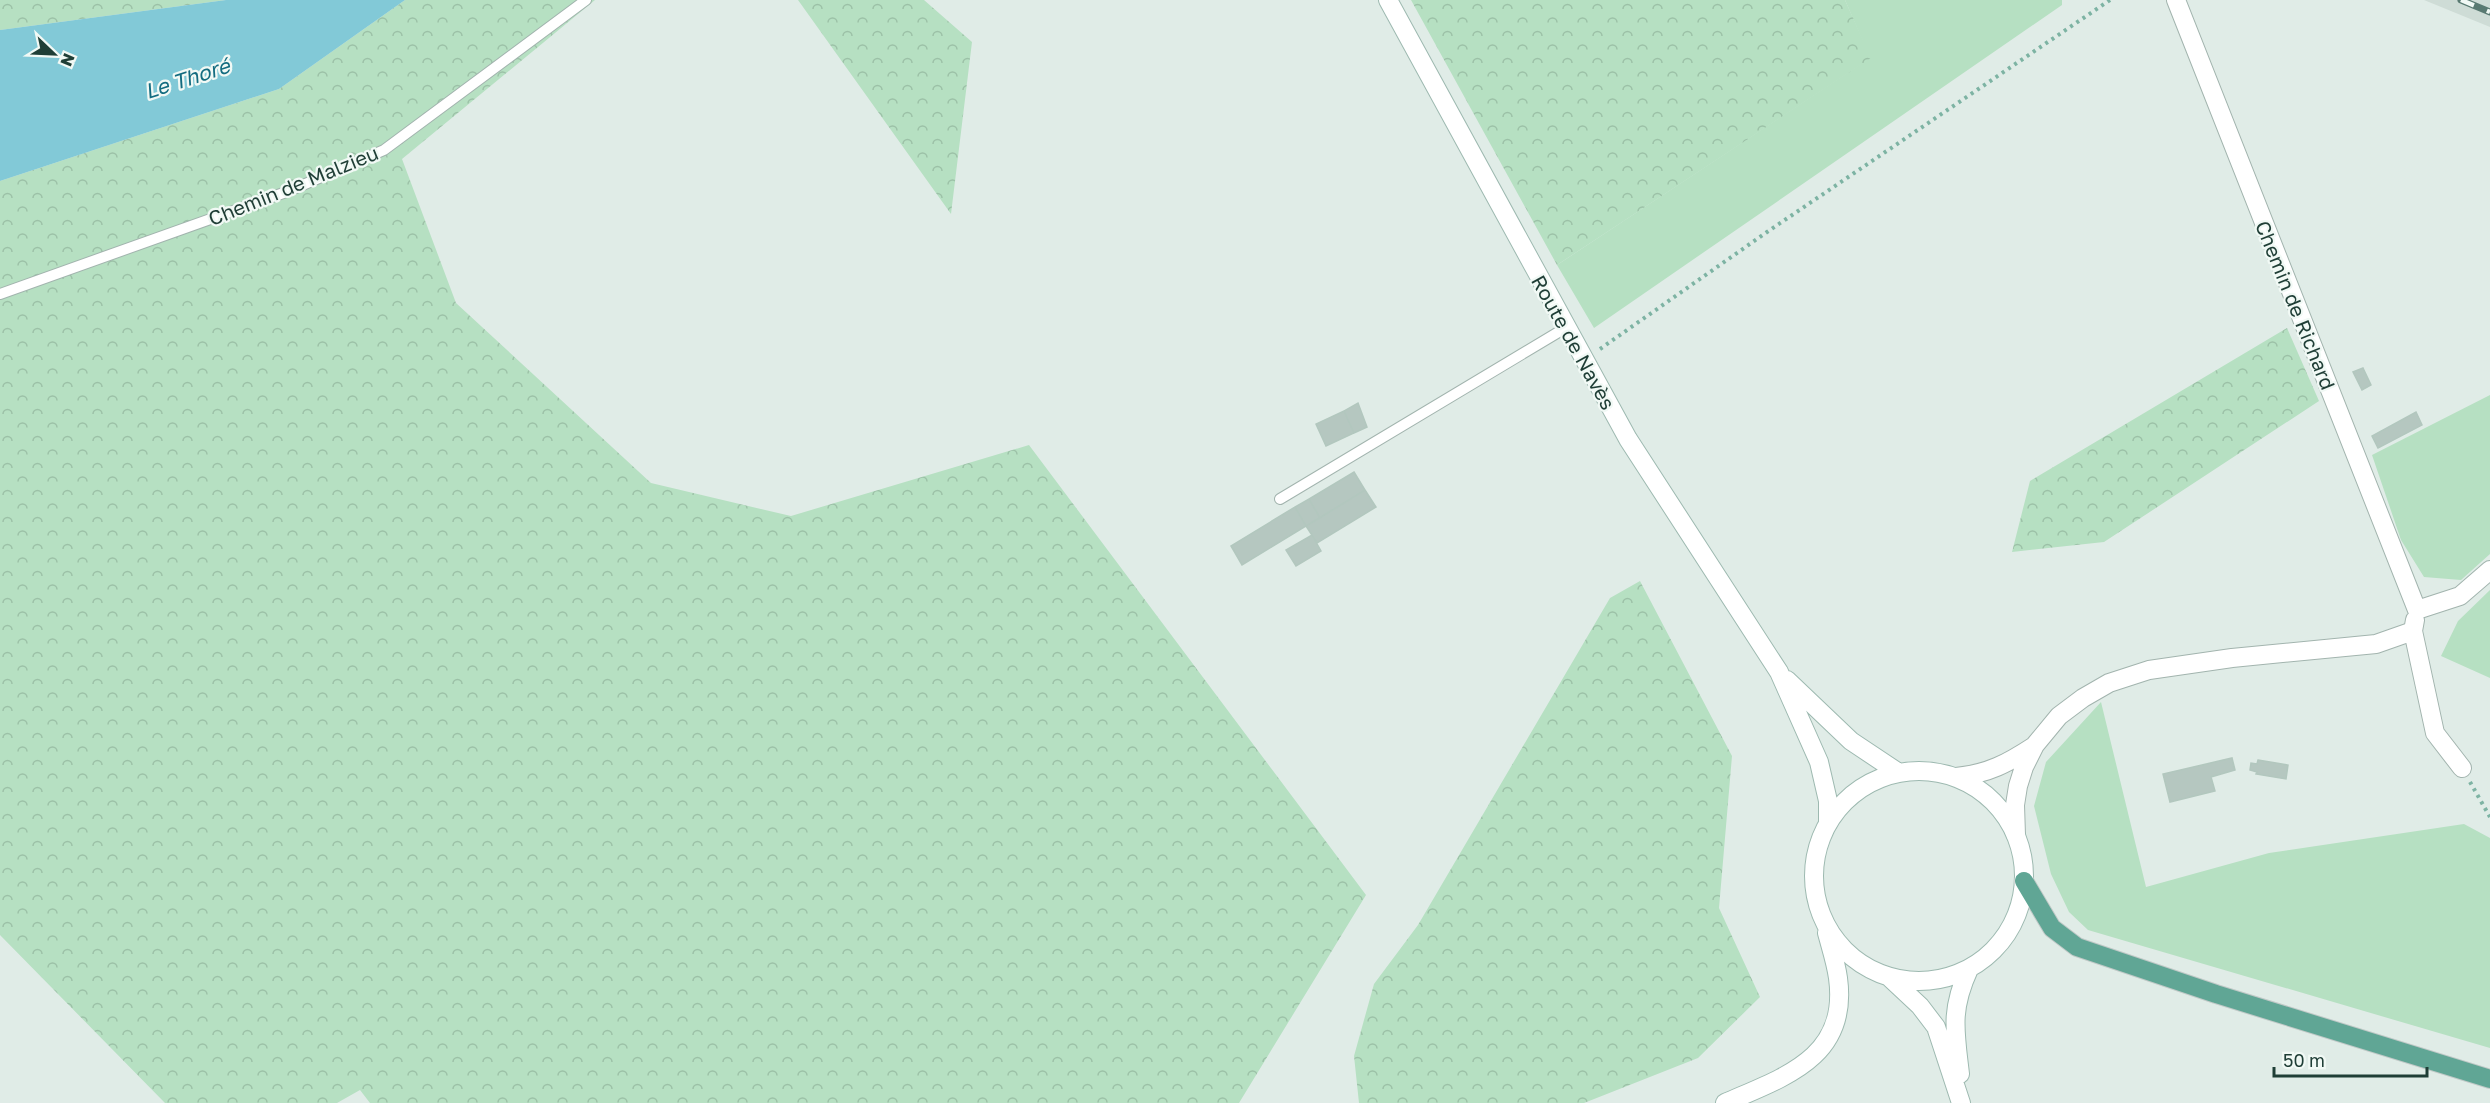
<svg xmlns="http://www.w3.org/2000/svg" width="2490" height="1103" font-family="'Golos Text',sans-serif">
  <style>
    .built { fill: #cedcd6 }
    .green { fill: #b6e0c2 }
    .forest { fill: url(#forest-crowns) }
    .water { fill: #82c9d7 }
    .building { fill: #b5c7c0; stroke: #b2c7be; stroke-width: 1.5 }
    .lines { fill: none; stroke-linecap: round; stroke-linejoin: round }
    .service-casing { stroke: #a2b4ae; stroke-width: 12 }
    .minor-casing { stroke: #a2b4ae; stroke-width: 20 }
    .secondary-casing { stroke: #9db9b0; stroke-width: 20 }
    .primary-casing { stroke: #c0c9c7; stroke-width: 20 }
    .path { stroke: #7db3a3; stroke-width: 4; stroke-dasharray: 3 4.5; stroke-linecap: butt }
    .service { stroke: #fff; stroke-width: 10 }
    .minor { stroke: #fff; stroke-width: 18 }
    .secondary { stroke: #fff; stroke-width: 18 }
    .primary { stroke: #60a695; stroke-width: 18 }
    .rail-casing { stroke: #597a72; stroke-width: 7 }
    .rail { stroke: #f1f9f5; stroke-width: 4.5; stroke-dasharray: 14; stroke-linecap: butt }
    .labels { text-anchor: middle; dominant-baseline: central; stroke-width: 4.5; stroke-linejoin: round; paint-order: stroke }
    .street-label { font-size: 20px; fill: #1f3e36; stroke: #f1f9f5 }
    .water-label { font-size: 21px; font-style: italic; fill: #136c80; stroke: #f1f9f5 }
  </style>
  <defs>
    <pattern id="forest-crowns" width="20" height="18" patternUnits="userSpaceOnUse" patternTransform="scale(1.5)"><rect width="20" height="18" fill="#b6e0c2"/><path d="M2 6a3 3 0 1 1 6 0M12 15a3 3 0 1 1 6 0" fill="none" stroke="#9cc1a7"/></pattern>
  </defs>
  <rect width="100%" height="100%" fill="#e0ece7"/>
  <path class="built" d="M2424 0H2490V27Z"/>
  <path class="green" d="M1845 0H2062V5L1594 328 1557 265 1870 58Z
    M2490 395V554L2461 580 2424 577 2401 540 2372 455Z
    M2490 590V678L2441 656 2458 621Z
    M2101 702 2146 887 2269 853 2464 824 2490 838V1048L2088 930 2069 912 2051 874 2034 806 2046 762Z"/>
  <path class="forest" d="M0 0H226L0 30Z
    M405 0H595L402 159 456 303 651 483 791 516 1029 445 1366 895 1239 1103H370L360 1090 337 1103H165L0 935V181L279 89Z
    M798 0H924L972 42 951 214Z
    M1411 0H1845L1871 58 1557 265Z
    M2287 328 2319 401 2104 542 2012 552 2030 481Z
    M1640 581 1732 756 1719 908 1760 997 1698 1058 1584 1103H1359L1354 1056 1374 984 1418 925 1610 598Z"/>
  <path class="water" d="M226 0H405L279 89 0 181V30Z"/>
  <path class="building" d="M2363 368 2371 385 2362 390 2353 372Z
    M1358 403 1367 427 1354 433 1344 411Z
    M1344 411 1354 433 1326 446 1316 424Z
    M2416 412 2422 425 2378 448 2372 436Z
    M1354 472 1365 490 1320 518 1309 499Z
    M1365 490 1376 507 1317 543 1306 526Z
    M1309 499 1320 518 1306 526 1295 507Z
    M1295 507 1306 526 1242 565 1231 546Z
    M1312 535 1321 551 1296 566 1286 550Z
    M2232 758 2235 770 2211 777 2215 791 2170 802 2163 774Z
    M2258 760 2288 765 2286 779 2256 774 2257 772 2250 770 2251 763 2257 764Z"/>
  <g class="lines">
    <defs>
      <path id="service" d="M0 294 289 191 384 150 586 0
        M1280 499 1567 327"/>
      <path id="minor" d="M2176 0 2417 610
        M2417 610 2460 596 2490 570
        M2415 620 2413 631 2435 733 2462 768
        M1956 777C1988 774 2008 763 2034 746
        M2016 835 2015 805 2018 786 2024 767 2035 745 2059 716 2083 698 2109 683 2149 670 2232 658 2376 644 2413 631"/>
      <path id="secondary" d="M1388 0 1628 439 1779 672 1819 762 1828 801V824
        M1787 680 1851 741 1899 773
        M1814 876a105 105 0 1 1 210 0a105 105 0 1 1-210 0Z
        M1889 977 1920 1006 1936 1027 1961 1103
        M1960 1074C1955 1031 1950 1010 1969 969
        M1725 1103C1784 1077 1849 1058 1838 978 1836 963 1831 948 1827 933"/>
      <path id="primary" d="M2024 881 2052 928 2077 947 2216 994 2490 1079"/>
    </defs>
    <use href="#service" class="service-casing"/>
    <use href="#minor" class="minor-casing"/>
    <use href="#secondary" class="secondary-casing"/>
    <use href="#primary" class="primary-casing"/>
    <path class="path" d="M1600 349 1767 232 2110 0
      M2470 782 2490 817"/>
    <use href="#service" class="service"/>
    <use href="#minor" class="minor"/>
    <use href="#secondary" class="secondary"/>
    <use href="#primary" class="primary"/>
    <defs>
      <path id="rail" d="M2461 0 2490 12"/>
    </defs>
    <use href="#rail" class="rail-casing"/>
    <use href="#rail" class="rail"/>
  </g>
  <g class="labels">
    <g class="street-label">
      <text transform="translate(293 185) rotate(-22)">Chemin de Malzieu</text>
      <text transform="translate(2296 305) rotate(68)">Chemin de Richard</text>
      <text transform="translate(1574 342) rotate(61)">Route de Navès</text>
    </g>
    <g class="water-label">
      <text transform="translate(187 78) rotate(-18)">Le Thoré</text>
    </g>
  </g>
  <g transform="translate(54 54) rotate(113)" stroke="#f1f9f5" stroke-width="4.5" paint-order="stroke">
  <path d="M0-4.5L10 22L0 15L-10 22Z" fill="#1f3e36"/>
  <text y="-9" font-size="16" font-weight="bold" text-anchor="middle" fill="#1f3e36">N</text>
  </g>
  <path d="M2274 1067v9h153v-9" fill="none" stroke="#1f3e36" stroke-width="3"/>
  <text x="2283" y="1067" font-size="18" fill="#1f3e36" stroke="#f1f9f5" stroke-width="4.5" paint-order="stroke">50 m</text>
</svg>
